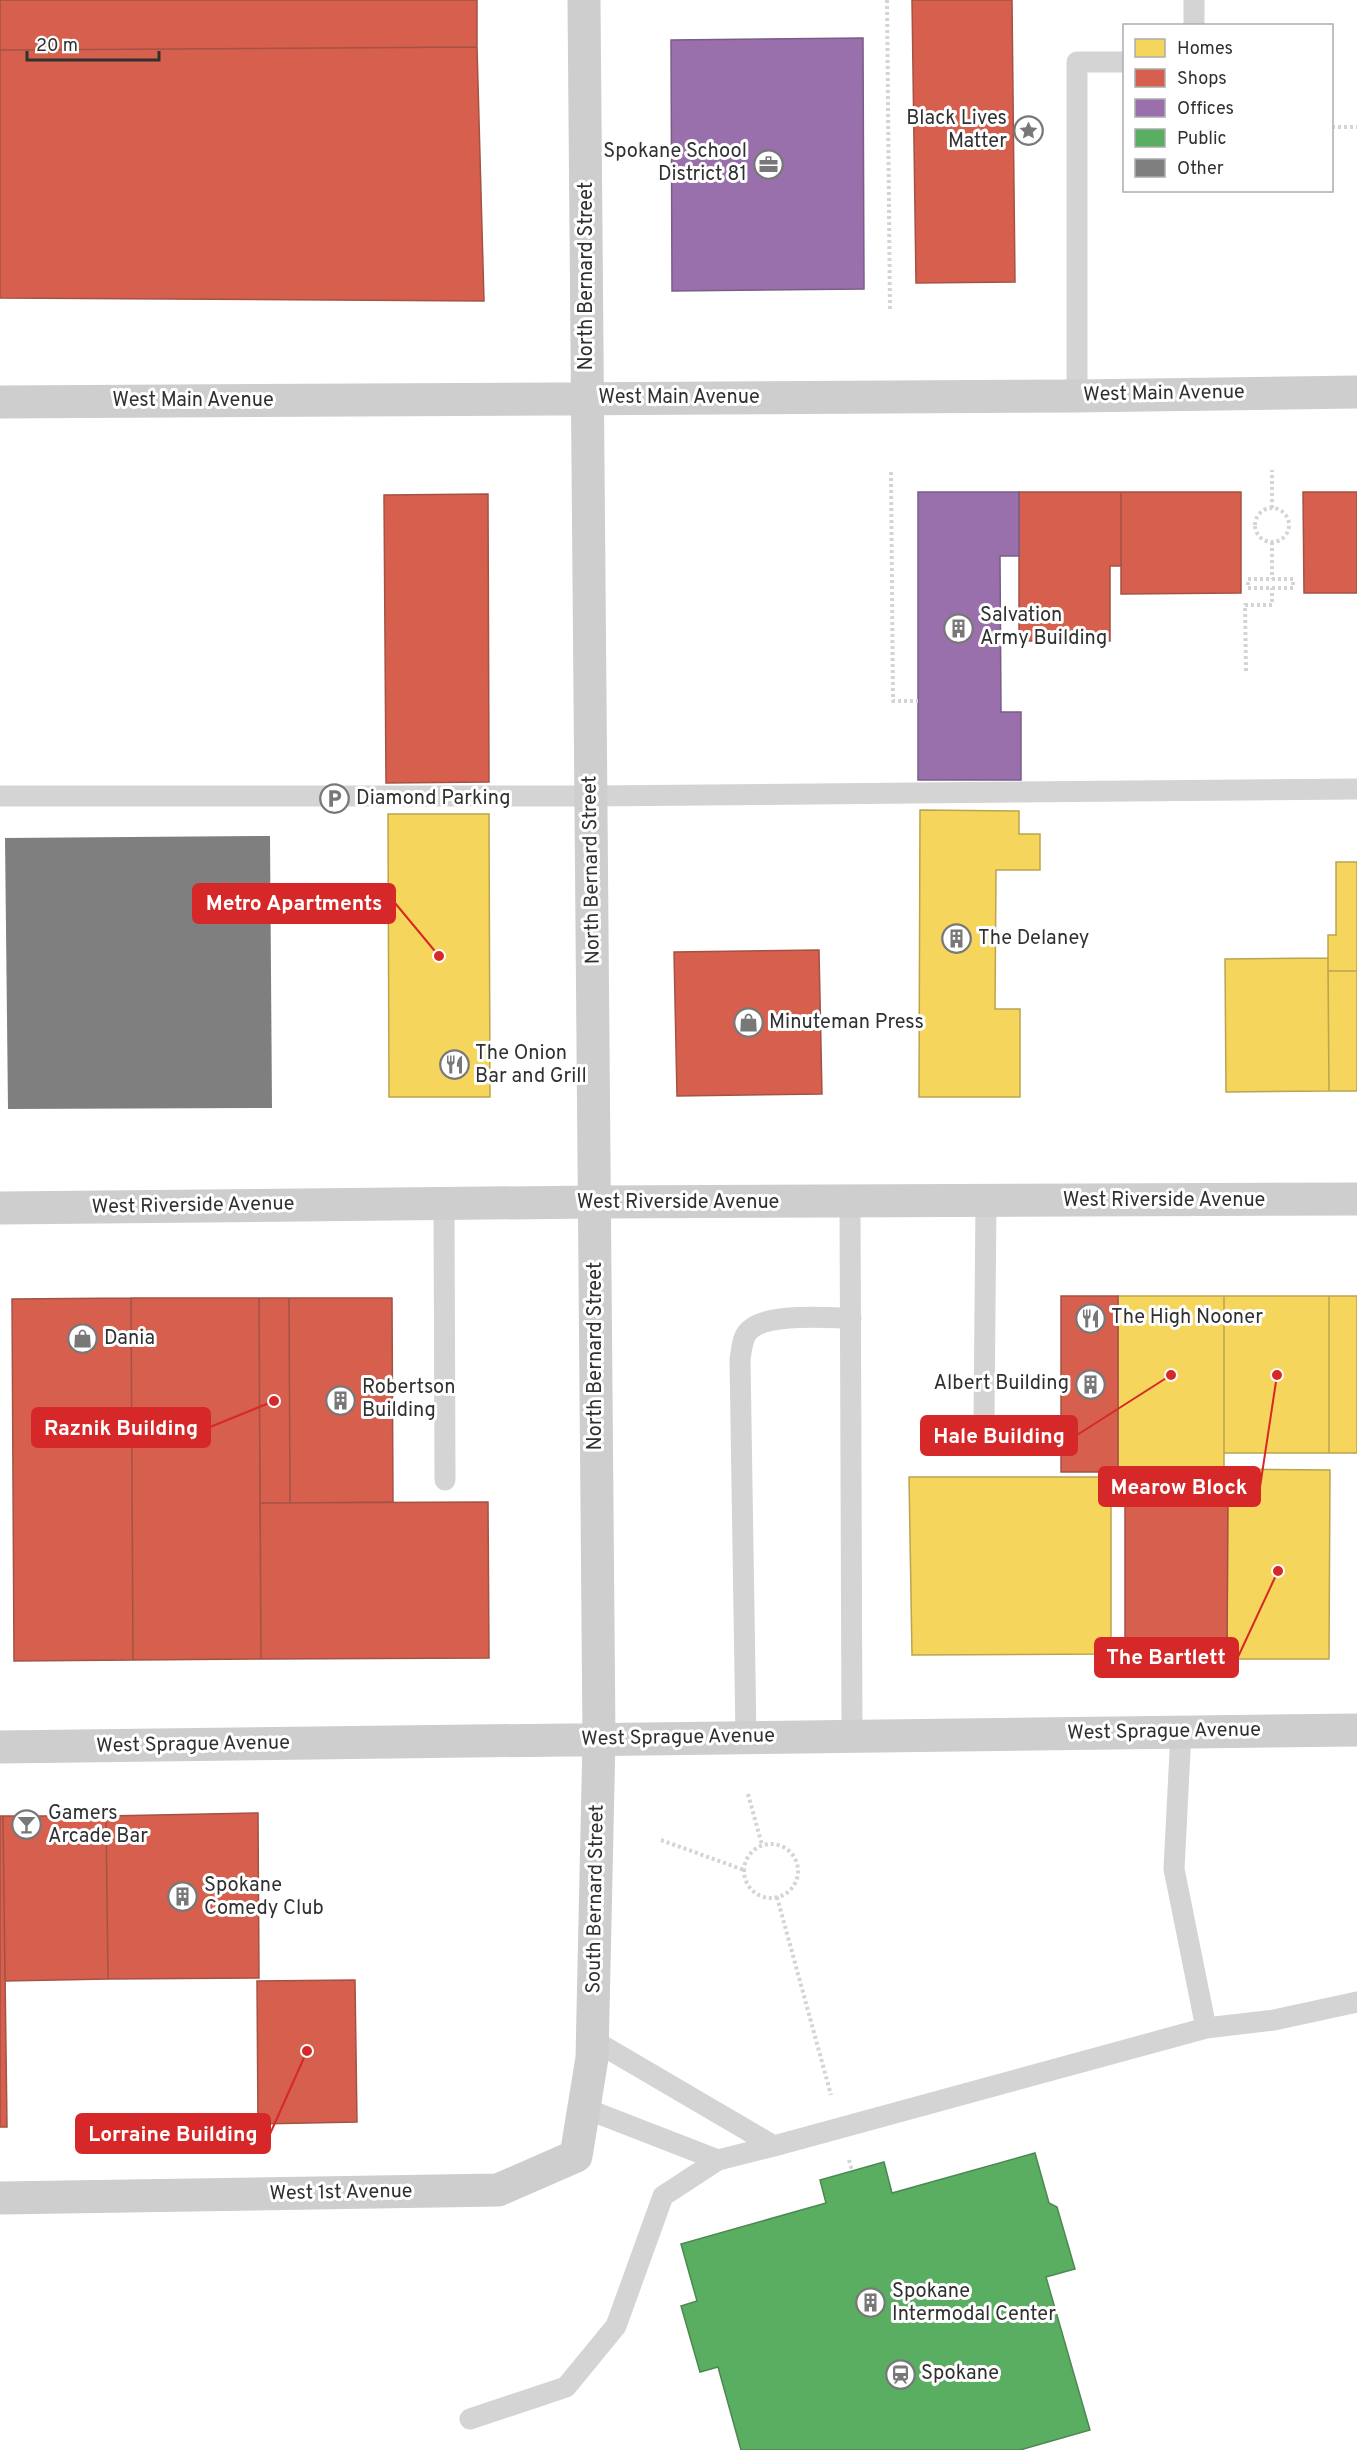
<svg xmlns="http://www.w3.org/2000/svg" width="1357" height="2450" font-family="Overpass,sans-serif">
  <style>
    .homes { fill: #f6d55c; stroke: #bba44f; stroke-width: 1.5 }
    .shops { fill: #d6604d; stroke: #a45244; stroke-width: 1.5 }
    .offices { fill: #9970ab; stroke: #7a5d86; stroke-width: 1.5 }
    .public { fill: #5aae61; stroke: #4d8852; stroke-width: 1.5 }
    .building { fill: #7f7f7f }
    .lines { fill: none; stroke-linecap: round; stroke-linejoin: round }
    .path { stroke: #d4d4d4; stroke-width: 4; stroke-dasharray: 3 3; stroke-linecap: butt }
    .lane { stroke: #d4d4d4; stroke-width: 21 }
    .secondary { stroke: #cecece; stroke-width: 33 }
    .labels { text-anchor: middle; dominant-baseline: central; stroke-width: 6; stroke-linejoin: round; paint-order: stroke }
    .poi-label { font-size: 20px; fill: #303030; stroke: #fff; text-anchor: start }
    .street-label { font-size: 20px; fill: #303030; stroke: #fff }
    .leader { fill: none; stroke: #d62828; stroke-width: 2 }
    .callout-dot { fill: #d62828; stroke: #fff; stroke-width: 2 }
    .callout { fill: #d62828; stroke: #d62828; stroke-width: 2 }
    .callout-label { font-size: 21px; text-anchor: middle; font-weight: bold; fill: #fff }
  </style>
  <rect width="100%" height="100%" fill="#fff"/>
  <path class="homes" d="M920 810 1019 811V834H1040V870H996L995 1009H1020V1097H919Z
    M388 814H489L490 1097H389Z
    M1336 862H1357V971H1328V935H1336Z
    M1328 958 1329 1091 1226 1092 1225 959Z
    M1328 971H1357V1091H1329Z
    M1118 1296H1224V1472H1118Z
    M1224 1296H1329V1453H1224Z
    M1329 1296H1357V1453H1329Z
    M1228 1469 1330 1470 1329 1659H1227Z
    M909 1477H1111V1654L912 1655Z"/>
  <path class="shops" d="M0 0H477V47L0 50Z
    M912 0H1012L1015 282 916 283Z
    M477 47 484 301 0 298V50Z
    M1019 492H1121V566H1110V641H1019Z
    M1121 492H1241V593L1121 594Z
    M1303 492H1357V593H1304Z
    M488 494 489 782 386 783 384 495Z
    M819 950 822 1094 677 1096 674 952Z
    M1061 1296H1118V1472H1061Z
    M131 1298H259L261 1659 133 1660Z
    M131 1298 133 1660 14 1661 12 1299Z
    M259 1298H289L290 1503H260Z
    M289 1298H392L393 1502 290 1503Z
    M1125 1486H1228L1227 1656H1125Z
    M488 1502 489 1658 261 1659 260 1503Z
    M258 1813 259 1978 108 1979 106 1816Z
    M0 1816H3L7 2127H0Z
    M3 1816H106L108 1979 5 1981Z
    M355 1980 357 2122 258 2124 257 1981Z"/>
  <path class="offices" d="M863 38 864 289 672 291 671 40Z
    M918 492H1019V556H1000L1001 712H1021V780H918Z"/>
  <path class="public" d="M1035 2153 1049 2203 1057 2207 1075 2269 1046 2277 1090 2430 1020 2450H741L718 2367 700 2372 681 2306 697 2301 681 2244 826 2203 820 2180 884 2162 892 2193Z"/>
  <path class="building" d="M270 836 272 1108 8 1109 5 838Z"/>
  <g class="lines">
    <path class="path" d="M887 0 890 311
      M1332 127H1357
      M891 472 893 701H918
      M1255 525a17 17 0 1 1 34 0a17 17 0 1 1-34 0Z
      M1272 508V470
      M1272 542V579
      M1248 579H1293V588H1248Z
      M1246 671 1245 605H1272V588
      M748 1794 762 1845
      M661 1840 744 1870
      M744 1871a27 27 0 1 1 54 0a27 27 0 1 1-54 0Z
      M777 1897 831 2095
      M849 2160 852 2171"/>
    <path class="lane" d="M1194 0V26
      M1077 396V62H1124
      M0 796H591L1357 789
      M850 1202 852 1736
      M444 1204 445 1480
      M984 1419 986 1202
      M746 1737 740 1359C742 1349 742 1335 751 1329 769 1313 827 1318 851 1318
      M1206 2028 1274 2020 1357 2002
      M593 2040 774 2146
      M584 2108 718 2160
      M470 2419 566 2387 616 2326 663 2196 718 2160 774 2146 1206 2028 1174 1869 1181 1732"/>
    <path class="secondary" d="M0 402 1077 396 1357 392
      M0 1208 595 1202 1357 1199
      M0 1747 1357 1730
      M0 2198 498 2190 576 2156 592 2058 599 1739 584 0"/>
  </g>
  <defs>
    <symbol id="sight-ring" viewBox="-11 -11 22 22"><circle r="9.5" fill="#fff" stroke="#787878" stroke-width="1.5"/><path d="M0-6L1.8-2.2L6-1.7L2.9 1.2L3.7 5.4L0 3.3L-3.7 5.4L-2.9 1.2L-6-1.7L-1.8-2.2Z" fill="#787878"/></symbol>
    <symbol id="office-ring" viewBox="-11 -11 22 22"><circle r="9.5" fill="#fff" stroke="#787878" stroke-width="1.5"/><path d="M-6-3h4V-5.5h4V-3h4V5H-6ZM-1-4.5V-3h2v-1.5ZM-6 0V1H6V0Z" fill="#787878"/></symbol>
    <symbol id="building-ring" viewBox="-11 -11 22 22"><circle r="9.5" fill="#fff" stroke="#787878" stroke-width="1.5"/><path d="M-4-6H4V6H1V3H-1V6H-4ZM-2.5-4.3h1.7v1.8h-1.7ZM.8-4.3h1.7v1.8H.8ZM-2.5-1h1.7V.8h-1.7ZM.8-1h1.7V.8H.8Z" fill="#787878"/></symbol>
    <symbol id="parking-ring" viewBox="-11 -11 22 22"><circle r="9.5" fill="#fff" stroke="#787878" stroke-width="1.5"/><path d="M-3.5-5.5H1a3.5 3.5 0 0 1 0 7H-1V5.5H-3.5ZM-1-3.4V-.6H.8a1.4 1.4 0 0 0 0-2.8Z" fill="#787878"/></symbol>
    <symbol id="shop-ring" viewBox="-11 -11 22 22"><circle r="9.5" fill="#fff" stroke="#787878" stroke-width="1.5"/><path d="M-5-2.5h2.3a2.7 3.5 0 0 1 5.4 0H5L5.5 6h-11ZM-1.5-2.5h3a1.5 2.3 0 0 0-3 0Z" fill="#787878"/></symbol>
    <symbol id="restaurant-ring" viewBox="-11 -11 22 22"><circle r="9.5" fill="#fff" stroke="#787878" stroke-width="1.5"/><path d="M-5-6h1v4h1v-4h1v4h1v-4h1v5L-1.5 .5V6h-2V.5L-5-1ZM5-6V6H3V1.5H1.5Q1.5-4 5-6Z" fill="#787878"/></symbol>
    <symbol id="bar-ring" viewBox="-11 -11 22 22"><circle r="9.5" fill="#fff" stroke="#787878" stroke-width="1.5"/><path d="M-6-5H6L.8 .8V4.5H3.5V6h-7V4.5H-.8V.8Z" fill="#787878"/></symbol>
    <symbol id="station-ring" viewBox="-11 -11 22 22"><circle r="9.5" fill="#fff" stroke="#787878" stroke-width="1.5"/><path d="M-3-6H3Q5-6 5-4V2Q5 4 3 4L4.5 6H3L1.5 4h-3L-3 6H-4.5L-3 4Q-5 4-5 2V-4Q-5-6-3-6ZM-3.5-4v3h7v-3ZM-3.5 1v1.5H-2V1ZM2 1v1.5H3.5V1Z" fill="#787878"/></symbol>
  </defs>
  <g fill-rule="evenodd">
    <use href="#sight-ring" x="1012" y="114" width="33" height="33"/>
    <use href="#office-ring" x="752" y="148" width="33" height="33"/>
    <use href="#building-ring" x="942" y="612" width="33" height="33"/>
    <use href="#parking-ring" x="318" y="782" width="33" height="33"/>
    <use href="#building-ring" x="940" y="922" width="33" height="33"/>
    <use href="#shop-ring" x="732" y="1006" width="33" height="33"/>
    <use href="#restaurant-ring" x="438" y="1048" width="33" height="33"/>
    <use href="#restaurant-ring" x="1074" y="1302" width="33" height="33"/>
    <use href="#shop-ring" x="66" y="1322" width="33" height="33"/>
    <use href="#building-ring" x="1074" y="1368" width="33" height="33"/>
    <use href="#building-ring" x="324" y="1384" width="33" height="33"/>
    <use href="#bar-ring" x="10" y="1808" width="33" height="33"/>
    <use href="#building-ring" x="166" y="1880" width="33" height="33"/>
    <use href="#building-ring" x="854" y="2286" width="33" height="33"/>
    <use href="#station-ring" x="884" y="2358" width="33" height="33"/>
  </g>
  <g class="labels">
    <g class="poi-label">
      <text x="1007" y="119" text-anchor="end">Black Lives<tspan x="1007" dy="23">Matter</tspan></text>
      <text x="747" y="152" text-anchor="end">Spokane School<tspan x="747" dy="23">District 81</tspan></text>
      <text x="980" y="616">Salvation<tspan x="980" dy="23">Army Building</tspan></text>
      <text x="356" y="799">Diamond Parking</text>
      <text x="978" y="939">The Delaney</text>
      <text x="769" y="1023">Minuteman Press</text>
      <text x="475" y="1054">The Onion<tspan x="475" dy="23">Bar and Grill</tspan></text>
      <text x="1111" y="1318">The High Nooner</text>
      <text x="104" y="1339">Dania</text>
      <text x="1069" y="1384" text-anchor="end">Albert Building</text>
      <text x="362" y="1388">Robertson<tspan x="362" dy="23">Building</tspan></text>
      <text x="48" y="1814">Gamers<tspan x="48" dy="23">Arcade Bar</tspan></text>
      <text x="204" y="1886">Spokane<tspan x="204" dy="23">Comedy Club</tspan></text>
      <text x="892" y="2292">Spokane<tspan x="892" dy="23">Intermodal Center</tspan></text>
      <text x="921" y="2374">Spokane</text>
    </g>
    <g class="street-label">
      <text transform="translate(587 276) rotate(-90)">North Bernard Street</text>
      <text transform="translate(1164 394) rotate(-1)">West Main Avenue</text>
      <text x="679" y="398">West Main Avenue</text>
      <text x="193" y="401">West Main Avenue</text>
      <text transform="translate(592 870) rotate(-91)">North Bernard Street</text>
      <text x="1164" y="1201">West Riverside Avenue</text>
      <text x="678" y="1203">West Riverside Avenue</text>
      <text transform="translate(193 1206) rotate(-1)">West Riverside Avenue</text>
      <text transform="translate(596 1356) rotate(-90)">North Bernard Street</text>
      <text transform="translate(1164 1732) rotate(-1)">West Sprague Avenue</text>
      <text transform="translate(678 1738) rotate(-1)">West Sprague Avenue</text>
      <text transform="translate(193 1745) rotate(-1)">West Sprague Avenue</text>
      <text transform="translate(596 1899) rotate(-89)">South Bernard Street</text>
      <text transform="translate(341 2193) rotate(-1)">West 1st Avenue</text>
    </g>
  </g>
  <path class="leader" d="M439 956L395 903M274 1401L210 1427M1171 1375L1077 1435M1277 1375L1260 1487M1278 1571L1238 1657M307 2051L270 2134"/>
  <g class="callout-dot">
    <circle cx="439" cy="956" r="6"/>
    <circle cx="274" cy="1401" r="6"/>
    <circle cx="1171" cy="1375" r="6"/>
    <circle cx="1277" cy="1375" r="6"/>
    <circle cx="1278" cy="1571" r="6"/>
    <circle cx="307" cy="2051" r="6"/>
  </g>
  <g class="callout">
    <rect x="193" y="884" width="202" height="39" rx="6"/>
    <rect x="32" y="1408" width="178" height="39" rx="6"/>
    <rect x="921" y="1416" width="156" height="39" rx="6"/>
    <rect x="1099" y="1467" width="161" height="39" rx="6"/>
    <rect x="1095" y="1638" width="143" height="39" rx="6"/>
    <rect x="76" y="2114" width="194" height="39" rx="6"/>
  </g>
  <g class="callout-label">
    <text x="294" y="910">Metro Apartments</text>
    <text x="121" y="1435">Raznik Building</text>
    <text x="999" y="1443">Hale Building</text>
    <text x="1179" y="1494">Mearow Block</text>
    <text x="1166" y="1664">The Bartlett</text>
    <text x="173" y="2141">Lorraine Building</text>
  </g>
  <rect x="1123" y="24" width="210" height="168" fill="#ffffff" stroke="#acacac" stroke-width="1.5"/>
  <rect x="1135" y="39" width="30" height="18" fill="#f6d55c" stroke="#acacac" stroke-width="1.5"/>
  <text x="1177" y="54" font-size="18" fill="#303030">Homes</text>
  <rect x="1135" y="69" width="30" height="18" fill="#d6604d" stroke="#acacac" stroke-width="1.5"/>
  <text x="1177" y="84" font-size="18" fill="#303030">Shops</text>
  <rect x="1135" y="99" width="30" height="18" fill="#9970ab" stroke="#acacac" stroke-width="1.5"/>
  <text x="1177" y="114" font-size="18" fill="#303030">Offices</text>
  <rect x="1135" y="129" width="30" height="18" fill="#5aae61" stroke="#acacac" stroke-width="1.5"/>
  <text x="1177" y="144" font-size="18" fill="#303030">Public</text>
  <rect x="1135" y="159" width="30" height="18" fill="#7f7f7f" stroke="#acacac" stroke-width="1.5"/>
  <text x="1177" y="174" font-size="18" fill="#303030">Other</text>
  <path d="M27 51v9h132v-9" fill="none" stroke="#303030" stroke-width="3"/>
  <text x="36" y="51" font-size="18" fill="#303030" stroke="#ffffff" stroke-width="4.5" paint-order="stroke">20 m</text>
</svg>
